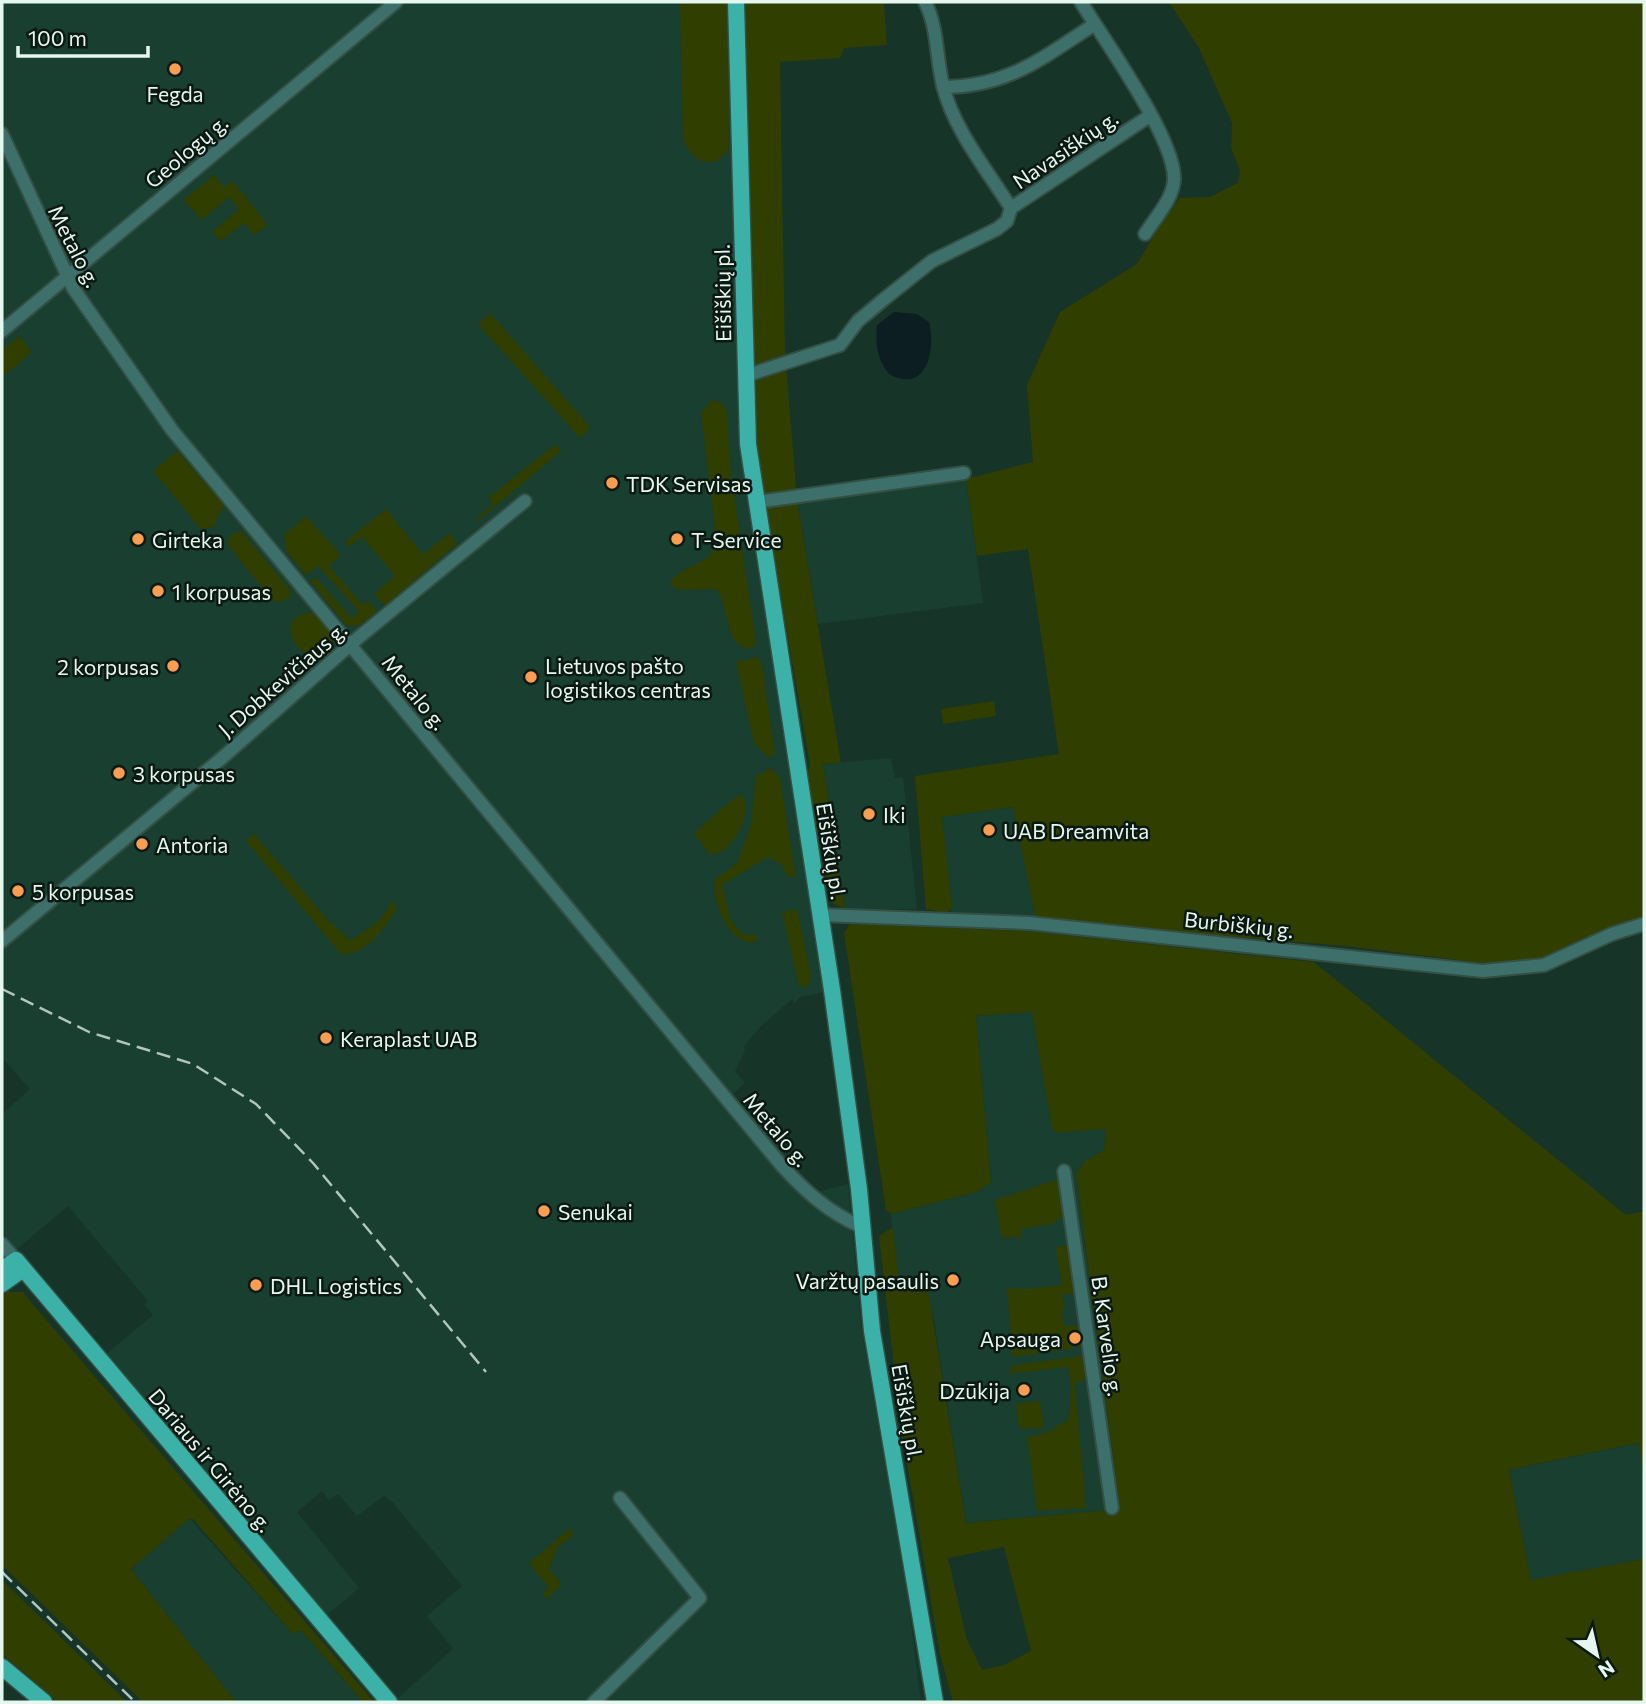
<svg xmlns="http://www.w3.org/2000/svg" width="1646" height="1704" font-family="Commissioner,sans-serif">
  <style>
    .built { fill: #183f30 }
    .green { fill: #303e00; fill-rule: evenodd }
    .water { fill: #0c1e21 }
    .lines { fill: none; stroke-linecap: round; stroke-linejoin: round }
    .minor-casing { stroke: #344f44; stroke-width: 16 }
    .major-casing { stroke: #344f44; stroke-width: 19 }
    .minor { stroke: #3e706b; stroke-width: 12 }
    .major { stroke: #3bb1a8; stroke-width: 16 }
    .rail { stroke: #b2c6bd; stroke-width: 2.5; stroke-dasharray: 14 7; stroke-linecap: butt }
    .poi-dot { fill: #fb9e51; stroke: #0c1913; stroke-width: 2.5 }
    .labels { text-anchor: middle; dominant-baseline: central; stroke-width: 5; stroke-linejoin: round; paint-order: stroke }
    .poi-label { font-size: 21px; fill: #e6f7ef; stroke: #0c1913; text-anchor: start }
    .street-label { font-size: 21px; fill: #e6f7ef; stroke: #0c1913 }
  </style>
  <rect width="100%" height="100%" fill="#173428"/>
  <path class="built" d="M2 2H730L739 370 825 992 800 997 795 1003 792 999 761 1026 744 1046 745 1051 735 1071 745 1083 733 1094 817 1192 848 1184 861 1326 907 1592 921 1702H398L396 1700 453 1649 427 1616 462 1586 393 1503 384 1496 357 1516 338 1494 329 1500 322 1491 297 1512 359 1588 326 1616 105 1355 153 1315 144 1304 148 1301 68 1206 16 1250 2 1232V1114L30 1089 2 1058Z
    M966 479 983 603 818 624 797 500Z
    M891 758 895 778H903L917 909H845L823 764Z
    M1014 807 1036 920 951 914 942 817Z
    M1033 1011 1052 1129 1057 1133 1106 1128 1104 1150 1085 1161 1076 1173 1120 1509 966 1523 933 1314 899 1290 891 1214 977 1192 991 1182 976 1016Z
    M1639 1443 1644 1471V1559L1531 1581 1509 1470Z
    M189 1518 293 1634 301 1630 363 1702H236L131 1569Z"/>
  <path class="green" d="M680 2H730L729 150 715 162 700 161 689 151 683 139Z
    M745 2H884L887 45 844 48 840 58 780 62 785 351 797 500 841 763 823 764 845 909 830 902 807 774 810 765 764 499 757 442Z
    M1169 2H1644V916L1548 959 1491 964 1345 946 1036 920 1013 807 942 817 952 907 947 913 926 909 915 776 1059 754 1028 549 977 556 966 479 1033 462 1027 385 1060 312 1137 264 1167 213 1171 211 1179 198 1210 197 1238 183 1240 170 1231 148 1232 123 1199 48Z
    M214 175 224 187 233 181 268 225 254 235 244 223 221 241 212 232 239 209 229 197 202 220 183 200Z
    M490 313 590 427 580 438 478 324Z
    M19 336 32 352 2 377V350Z
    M711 400 724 404 727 412 731 474 756 642 752 648C725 653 729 604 716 589L678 590 670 583C682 563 710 567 717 543L701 414Z
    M556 444 561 451 479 520 477 518 493 504 488 498Z
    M177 451 224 505 213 527 201 529 153 471Z
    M386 509 423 554 450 533 457 544 385 606 374 594 395 576 362 537 349 547 345 542Z
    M306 516 341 555 329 566 362 604 369 601 377 611 360 625 347 626 310 581 315 577 352 618 359 611 318 566 306 575 287 552 284 535Z
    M237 532H242L290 590V597L281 602 273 601 227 544 230 536Z
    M313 612 334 637 332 650 325 659 316 661C292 649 274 616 313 612Z
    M757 657 762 665 775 754 772 757H767L754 743 736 662Z
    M994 701 996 716 943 724 941 709Z
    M770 768 780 777 796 878 787 876 781 864 768 857 722 885 731 921 744 935 757 934V940L752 943C727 940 712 902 715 879L736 864 739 858 751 824 756 776Z
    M738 795H742C754 815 732 853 710 855L694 833Z
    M254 834 327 919 351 941 378 921 394 900 396 910C387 926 361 961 340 953L246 841Z
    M797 909 811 976 808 987 799 986 782 912Z
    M850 924 1026 931 1314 962 1626 1215 1644 1211V1471L1638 1443 1509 1470 1531 1580 1644 1559V1702H953L940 1654 901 1428 879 1236 893 1227 900 1290 928 1289 966 1523 1120 1509 1076 1173 1085 1161 1104 1150 1106 1129 1057 1133 1052 1129 1032 1012 976 1016 991 1182 977 1192 891 1214 886 1210 844 933ZM1004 1547 1031 1651 1004 1665 982 1670 967 1640 948 1558Z
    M1056 1180 1061 1182 1068 1224 1060 1217 1053 1224 1021 1229 1022 1241 1017 1236 1002 1238 995 1200Z
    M1073 1245 1080 1292 1062 1295 1065 1310 1061 1311 1064 1326H1084L1083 1346 1078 1348 1076 1331H1072L1074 1345 1070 1349 1013 1357 1007 1288 1029 1289 1062 1285 1056 1247Z
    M6 1287 10 1292H23L31 1302 374 1702H363L301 1630 293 1634 193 1519H189L131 1569 236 1702H143L2 1565V1290Z
    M1082 1356 1085 1358 1089 1377 1075 1384 1086 1508 1037 1511 1027 1437 1046 1433 1069 1419 1071 1388 1068 1367 1008 1374 1014 1365Z
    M1040 1401 1044 1428 1022 1429 1018 1424 1016 1404Z
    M570 1528 573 1535 558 1547 549 1569 562 1585 546 1599 543 1592 549 1587 529 1563Z
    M2 1580 127 1702H58L2 1654Z"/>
  <path class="water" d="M894 312 917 314 929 322C936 349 927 395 889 374 877 360 875 343 877 325Z"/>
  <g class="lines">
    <defs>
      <path id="minor" d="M925 2C938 27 936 58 943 86 954 130 987 170 1011 208L1151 115
        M1081 2C1104 40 1173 135 1174 177 1175 197 1155 218 1145 234
        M943 87C1008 87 1042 58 1095 24
        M2 134 73 288 172 430 782 1166C806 1192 829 1213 862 1227
        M2 331 396 2
        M745 376 840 345 858 321 883 300 932 261 997 229 1007 221 1011 208
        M757 502 964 473
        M821 915 1029 923 1483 971 1544 965 1612 934 1644 924
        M2 941 222 758 358 638 525 501
        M1064 1171 1112 1508
        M2 1244 16 1260
        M594 1702 700 1598 620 1498"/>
      <path id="major" d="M736 2 748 444 832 990 859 1189 872 1331 935 1702
        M2 1270 16 1260 389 1702
        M2 1284 23 1269
        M2 1667 44 1702"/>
    </defs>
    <use href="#minor" class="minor-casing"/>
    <use href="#major" class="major-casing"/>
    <use href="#minor" class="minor"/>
    <use href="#major" class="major"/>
    <path class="rail" d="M2 989 89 1032 193 1064 256 1104 313 1163 486 1372
      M2 1572 135 1702"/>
  </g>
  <g class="poi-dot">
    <circle cx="175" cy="69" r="7"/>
    <circle cx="612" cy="483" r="7"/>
    <circle cx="138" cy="539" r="7"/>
    <circle cx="677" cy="539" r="7"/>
    <circle cx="158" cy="591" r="7"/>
    <circle cx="173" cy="666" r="7"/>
    <circle cx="531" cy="677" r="7"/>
    <circle cx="119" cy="773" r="7"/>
    <circle cx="869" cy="814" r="7"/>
    <circle cx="989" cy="830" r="7"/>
    <circle cx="142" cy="844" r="7"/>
    <circle cx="18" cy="891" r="7"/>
    <circle cx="326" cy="1038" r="7"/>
    <circle cx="544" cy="1211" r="7"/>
    <circle cx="953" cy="1280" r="7"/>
    <circle cx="256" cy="1285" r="7"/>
    <circle cx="1075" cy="1338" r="7"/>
    <circle cx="1024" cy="1390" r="7"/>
  </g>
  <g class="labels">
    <g class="poi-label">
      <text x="175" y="93" text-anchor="middle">Fegda</text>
      <text x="626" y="483">TDK Servisas</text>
      <text x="152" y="539">Girteka</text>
      <text x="691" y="539">T-Service</text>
      <text x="172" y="591">1 korpusas</text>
      <text x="545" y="665">Lietuvos pašto<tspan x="545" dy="24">logistikos centras</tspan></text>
      <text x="159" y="666" text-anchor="end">2 korpusas</text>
      <text x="133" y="773">3 korpusas</text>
      <text x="883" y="814">Iki</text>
      <text x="1003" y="830">UAB Dreamvita</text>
      <text x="156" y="844">Antoria</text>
      <text x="32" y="891">5 korpusas</text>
      <text x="340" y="1038">Keraplast UAB</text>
      <text x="558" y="1211">Senukai</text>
      <text x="939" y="1280" text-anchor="end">Varžtų pasaulis</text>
      <text x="270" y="1285">DHL Logistics</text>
      <text x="1061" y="1338" text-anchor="end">Apsauga</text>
      <text x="1010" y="1390" text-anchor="end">Dzūkija</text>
    </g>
    <g class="street-label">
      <text transform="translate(1065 149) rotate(-34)">Navasiškių g.</text>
      <text transform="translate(186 151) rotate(-40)">Geologų g.</text>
      <text transform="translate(75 246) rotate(63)">Metalo g.</text>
      <text transform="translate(722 293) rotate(-91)">Eišiškių pl.</text>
      <text transform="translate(282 679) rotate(-41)">J. Dobkevičiaus g.</text>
      <text transform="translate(415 692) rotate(51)">Metalo g.</text>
      <text transform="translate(832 851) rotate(81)">Eišiškių pl.</text>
      <text transform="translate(1239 924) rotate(6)">Burbiškių g.</text>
      <text transform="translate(777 1129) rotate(50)">Metalo g.</text>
      <text transform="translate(1108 1336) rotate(82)">B. Karvelio g.</text>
      <text transform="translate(908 1412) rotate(80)">Eišiškių pl.</text>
      <text transform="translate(211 1460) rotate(50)">Dariaus ir Girėno g.</text>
    </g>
  </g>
  <rect width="1646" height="1704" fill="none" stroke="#e6f7ef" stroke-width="7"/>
  <g transform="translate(1597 1655) rotate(146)" stroke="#0c1913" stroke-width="5" paint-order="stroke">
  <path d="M0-5L12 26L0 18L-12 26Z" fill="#e6f7ef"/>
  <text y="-10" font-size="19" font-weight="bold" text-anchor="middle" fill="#e6f7ef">N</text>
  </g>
  <path d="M18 46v10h130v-10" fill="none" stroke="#e6f7ef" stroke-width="3.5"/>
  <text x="28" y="46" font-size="21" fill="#e6f7ef" stroke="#0c1913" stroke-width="5" paint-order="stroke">100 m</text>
</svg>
